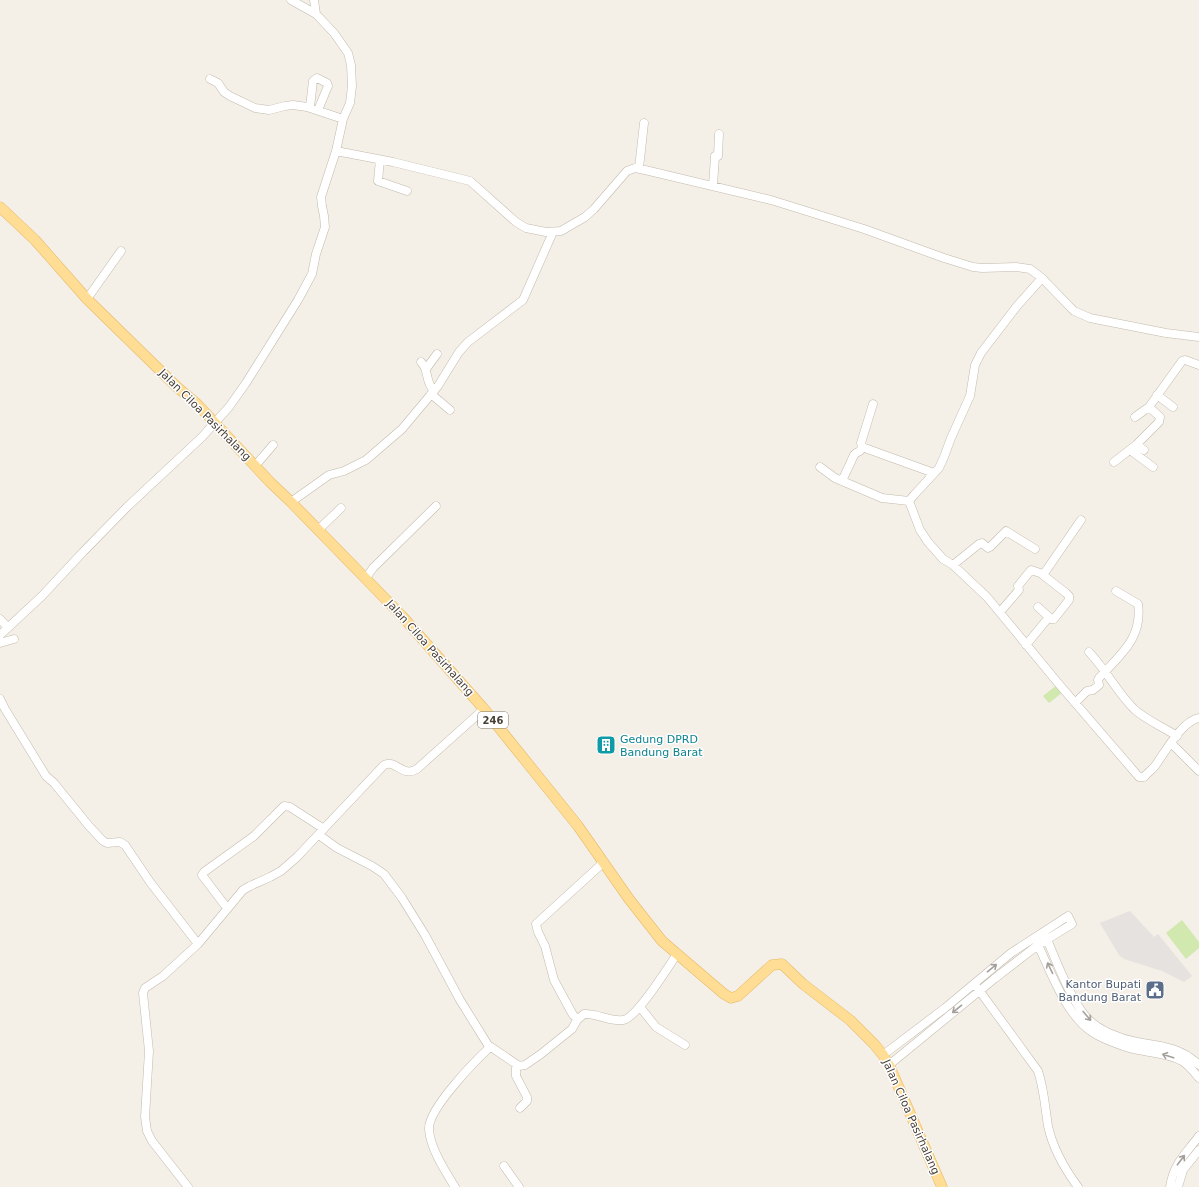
<svg xmlns="http://www.w3.org/2000/svg" width="1199" height="1187" font-family="'DejaVu Sans',sans-serif">
  <style>
    .green { fill: #d1e8af }
    .parking { fill: #e5e2df }
    .lines { fill: none; stroke-linecap: round; stroke-linejoin: round }
    .minor-casing { stroke: #c2baac; stroke-width: 9 }
    .major-casing { stroke: #e5b963; stroke-width: 11 }
    .minor { stroke: #fff; stroke-width: 8 }
    .major { stroke: #ffdd94; stroke-width: 10 }
    .oneway { stroke: #a39f9a }
    .labels { text-anchor: middle; dominant-baseline: central; stroke-width: 3; stroke-linejoin: round; paint-order: stroke }
    .shield { fill: #fff; stroke: #7e7972; stroke-width: 1 }
    .shield-label { font-size: 10px; font-weight: bold; fill: #473f36 }
    .street-label { font-size: 11px; fill: #473f36; stroke: #fff }
    .culture-label { font-size: 11px; fill: #0d838f; stroke: #fff; text-anchor: start }
    .service-label { font-size: 11px; fill: #4e5e75; stroke: #fff; text-anchor: end }
  </style>
  <rect width="100%" height="100%" fill="#f4efe7"/>
  <path class="green" d="M1057 685 1063 692 1049 703 1043 696Z
    M1182 920 1199 942V948L1186 959 1166 933Z"/>
  <path class="parking" d="M1130 911 1154 937 1158 934 1192 976 1184 982 1162 971 1124 959 1119 955 1100 923Z"/>
  <g class="lines">
    <defs>
      <path id="minor" d="M291 0 316 14
        M210 79 218 83 224 92 230 96 255 108 269 110 285 106 293 105 307 107 343 119
        M310 107 313 81 317 78 327 83 328 86 318 110
        M336 151 393 162 470 181 516 222 526 228 546 232 561 231 585 217 594 209 627 171 635 168 645 170 771 200 864 229 944 258 973 267 982 268 1016 267 1030 269 1042 278 1068 305 1074 311 1090 318 1166 333 1199 337
        M380 160 378 181 407 191
        M639 168 644 123
        M713 186 715 156H718L719 134
        M87 299 121 251
        M421 362C430 371 424 380 434 391
        M426 369 437 354
        M431 394 450 410
        M1157 395 1173 407
        M1135 417 1149 407 1182 361 1185 360 1199 365
        M1136 445 1144 450
        M862 447 934 473
        M1130 450 1153 467
        M1114 462 1136 445 1159 422 1160 417 1149 407
        M255 466 273 445
        M820 467 835 478 882 498 909 501
        M842 481 854 455 856 453 860 451 862 447 861 443 873 404
        M909 501 920 530 928 542 943 559 953 565 987 597 1058 683 1139 777H1144C1147 773 1152 770 1155 766 1165 752 1182 721 1199 718
        M909 501 914 495 939 468 944 457 951 438 970 396 975 365 981 353 1017 306 1042 278
        M291 502 329 475 344 471 366 460 402 429 438 386 459 352 468 342 523 300 553 232
        M318 530 341 508
        M953 565 979 544 982 543 988 548 990 547 1006 531 1035 549
        M366 578 373 568 436 506
        M1038 607 1051 619H1054L1069 600V596L1066 593 1043 575 1081 520
        M1000 612 1019 590 1018 586 1031 570 1043 574
        M0 619 8 628
        M0 635 42 596 83 552 127 507 202 437 229 407 246 383 298 300 312 274 316 254 325 227 324 216 322 206 321 197 336 151 343 119 350 103 352 86 351 65 348 53 334 33 316 14 314 0
        M0 643 14 639
        M1026 645 1049 617
        M1089 652C1106 670 1117 692 1134 709 1146 720 1163 727 1177 736
        M0 699 5 709 46 776 54 783 89 826 103 841 107 843 120 842 125 845 150 882 198 944
        M1075 703 1087 691 1093 690 1099 685 1098 680 1099 678C1120 655 1143 638 1138 604L1116 591
        M1171 743 1199 771
        M319 835 337 848 372 866 384 874 402 898 425 935 460 1000 488 1045 519 1066 525 1065 541 1054 572 1029 577 1020 584 1014C597 1013 610 1022 623 1020 637 1018 668 967 677 954
        M227 908 202 875 204 872 254 836 284 806 290 807 324 829
        M1045 934C1054 956 1072 1003 1088 1019 1100 1031 1121 1039 1137 1042 1161 1046 1181 1047 1199 1065
        M976 986 1038 1071C1044 1089 1045 1107 1048 1126 1053 1149 1064 1168 1078 1187
        M640 1007 656 1027 685 1045
        M578 1019 573 1015 554 980 545 946 538 932 536 924 604 862
        M883 1055 945 1008 1011 953 1068 916 1072 924 1038 945 1035 938
        M516 1065V1076L527 1097V1101L520 1108
        M889 1065 994 979 1038 945C1051 972 1066 1015 1092 1032 1102 1039 1117 1044 1129 1048 1146 1053 1166 1052 1182 1061 1189 1065 1194 1072 1199 1078
        M504 1166 519 1187
        M188 1187 152 1141 147 1131 145 1117 149 1051 143 993 145 988 163 976 198 944 243 890 250 886 270 877 281 871 297 857 384 765C396 759 402 778 417 769L484 709
        M455 1187C445 1171 430 1148 429 1129 428 1109 475 1061 490 1047
        M1170 1187C1174 1163 1185 1155 1199 1136
        M1178 1187 1183 1170 1199 1150"/>
      <path id="major" d="M0 207 35 240 87 299 177 387 197 404 270 482 291 502 402 616 484 709 578 826 629 899 662 941 724 994 731 998 738 996 772 965 782 964 803 984 850 1020 874 1044 883 1055 889 1065 942 1187"/>
    </defs>
    <use href="#minor" class="minor-casing"/>
    <use href="#major" class="major-casing"/>
    <use href="#minor" class="minor"/>
    <use href="#major" class="major"/>
  </g>
  <defs><path id="oneway-shaft" d="M-6 0H5M1.5-3L5.5 0L1.5 3" fill="none" stroke-width="1.6" stroke-linecap="round" stroke-linejoin="round"/></defs>
  <g class="oneway">
    <use href="#oneway-shaft" transform="translate(992 968) rotate(-39)"/>
    <use href="#oneway-shaft" transform="translate(1050 968) rotate(-116)"/>
    <use href="#oneway-shaft" transform="translate(957 1009) rotate(141)"/>
    <use href="#oneway-shaft" transform="translate(1087 1016) rotate(50)"/>
    <use href="#oneway-shaft" transform="translate(1168 1056) rotate(-162)"/>
    <use href="#oneway-shaft" transform="translate(1181 1160) rotate(-53)"/>
  </g>
  <defs>
    <symbol id="building-square" viewBox="-11 -11 22 22"><rect x="-9" y="-9" width="18" height="18" rx="4" fill="#0f9aa8" stroke="#fff"/><path d="M-4-6H4V6H1V3H-1V6H-4ZM-2.5-4.3h1.7v1.8h-1.7ZM.8-4.3h1.7v1.8H.8ZM-2.5-1h1.7V.8h-1.7ZM.8-1h1.7V.8H.8Z" fill="#fff"/></symbol>
    <symbol id="civic-square" viewBox="-11 -11 22 22"><rect x="-9" y="-9" width="18" height="18" rx="4" fill="#5c6f8a" stroke="#fff"/><path d="M-.6-6.5H3V-4.5H.6V-3L4-1V1h2V6H-6V1h2V-1L-.6-3ZM-1.2 2.5V6h2.4V2.5Z" fill="#fff"/></symbol>
  </defs>
  <g fill-rule="evenodd">
    <use href="#building-square" x="595" y="734" width="22" height="22"/>
    <use href="#civic-square" x="1144" y="979" width="22" height="22"/>
  </g>
  <g class="labels">
    <rect class="shield" x="478" y="712" width="30" height="16" rx="3"/>
    <g class="shield-label">
      <text x="493" y="720">246</text>
    </g>
    <g class="street-label">
      <text transform="translate(205 415) rotate(45)">Jalan Ciloa Pasirhalang</text>
      <text transform="translate(430 648) rotate(48)">Jalan Ciloa Pasirhalang</text>
      <text transform="translate(911 1117) rotate(66)">Jalan Ciloa Pasirhalang</text>
    </g>
    <g class="culture-label">
      <text x="620" y="739">Gedung DPRD<tspan x="620" dy="13">Bandung Barat</tspan></text>
    </g>
    <g class="service-label">
      <text x="1141" y="984">Kantor Bupati<tspan x="1141" dy="13">Bandung Barat</tspan></text>
    </g>
  </g>
</svg>
